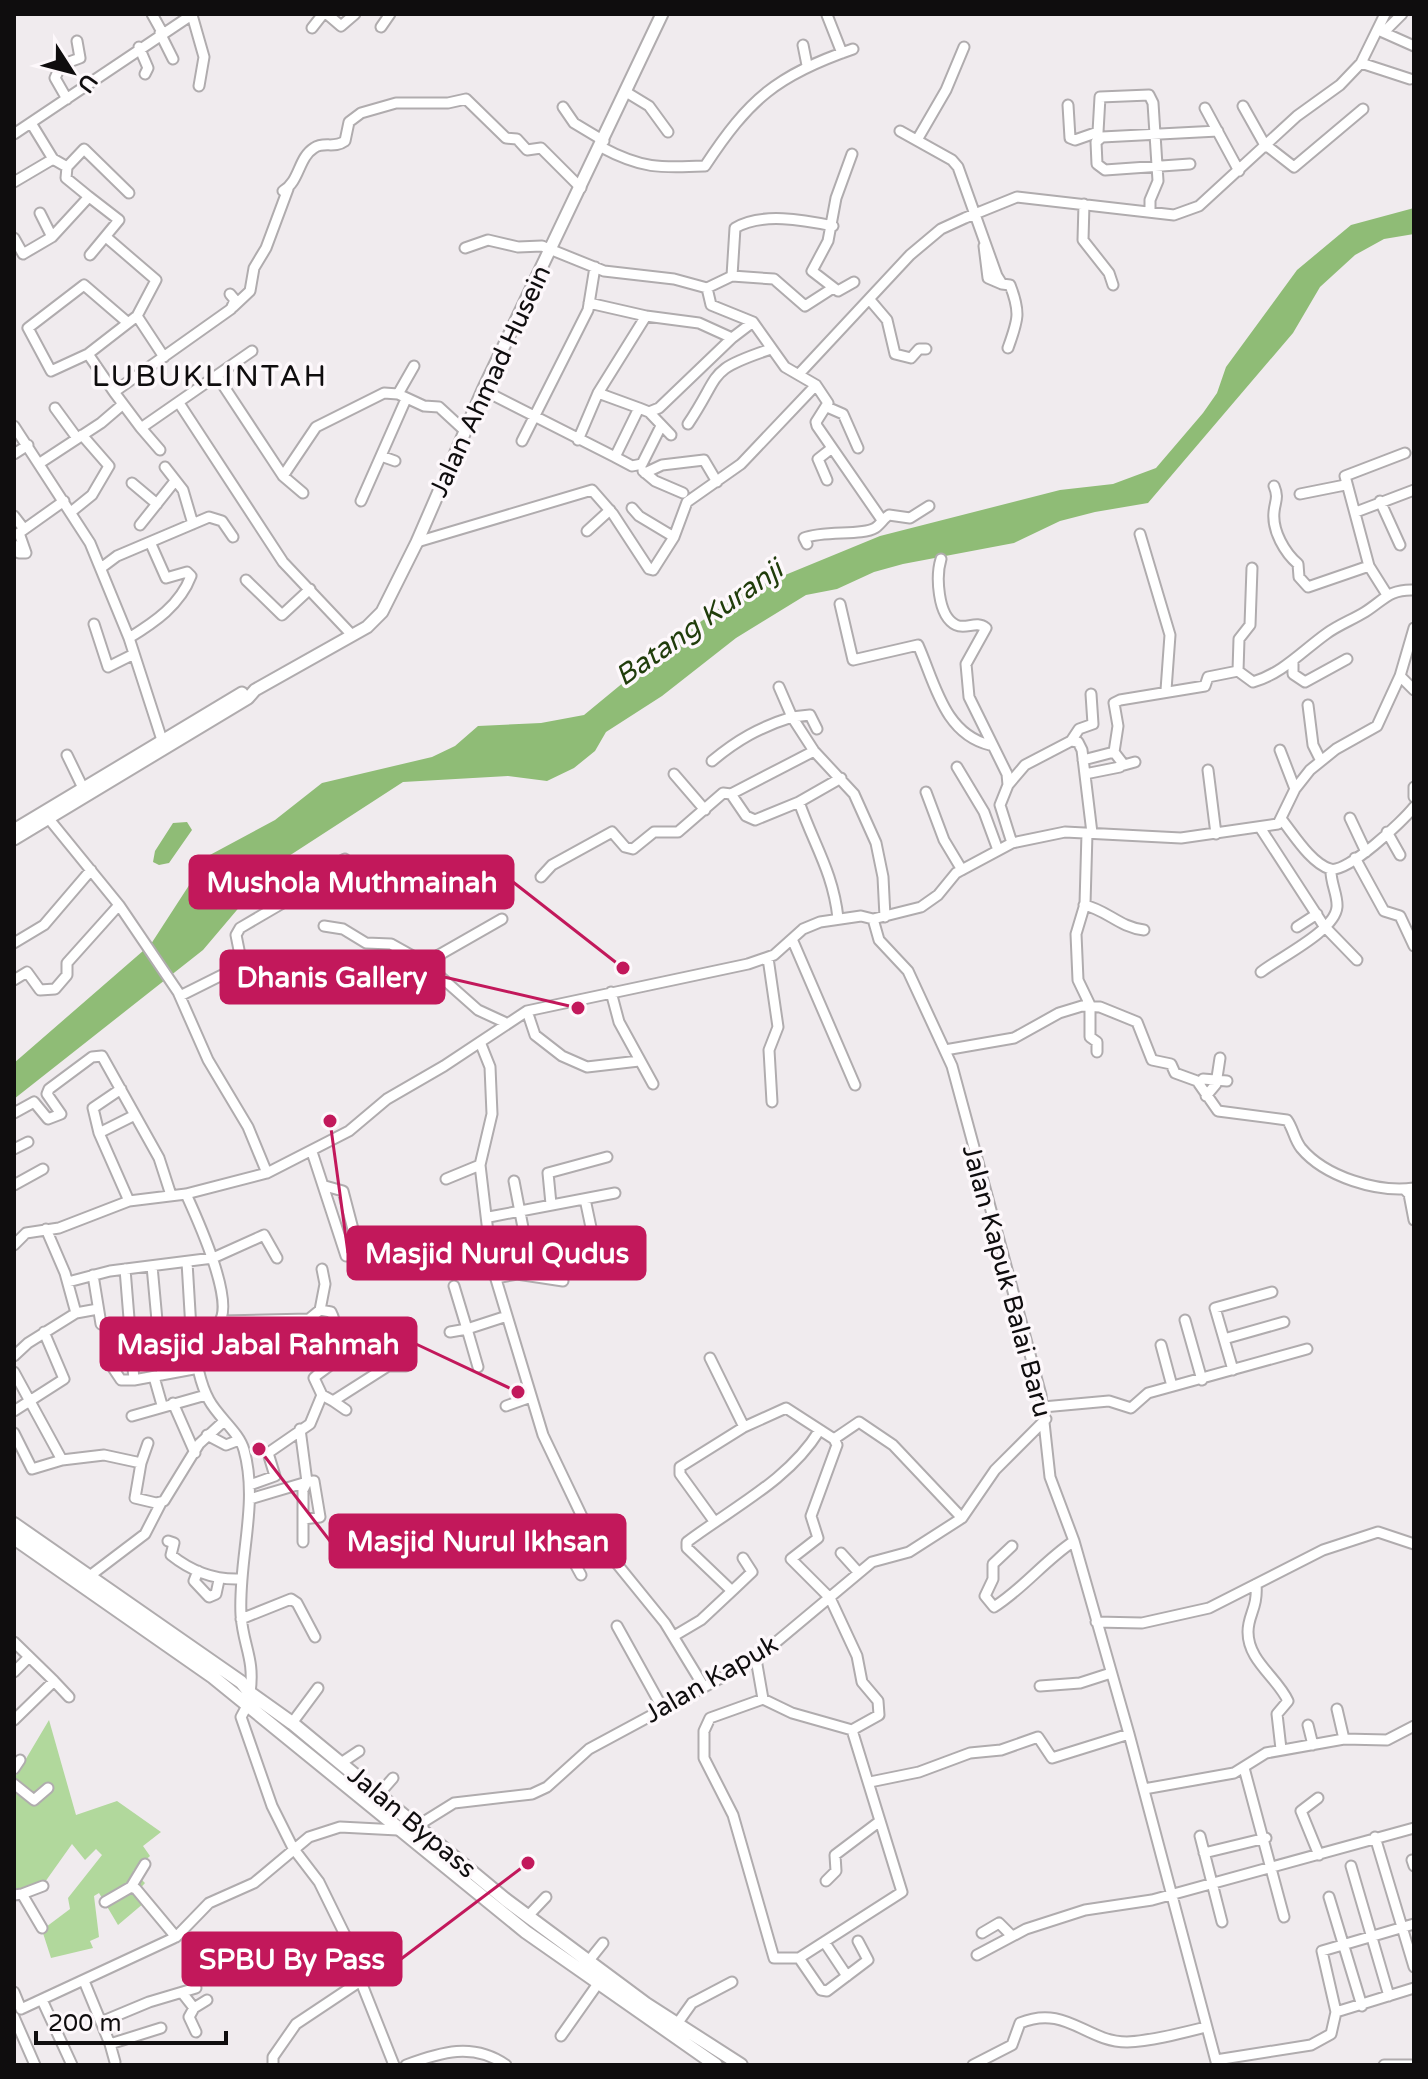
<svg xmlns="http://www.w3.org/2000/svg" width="1428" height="2079" font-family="'Varela Round',sans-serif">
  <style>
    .green { fill: #b1d89c }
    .water { fill: #8fbc76 }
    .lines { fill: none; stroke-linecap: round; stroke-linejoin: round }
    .minor-casing { stroke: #b0acae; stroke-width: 13 }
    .major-casing { stroke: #b0acae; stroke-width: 15 }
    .highway-casing { stroke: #b0acae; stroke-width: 16 }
    .minor { stroke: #fff; stroke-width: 9 }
    .major { stroke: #fff; stroke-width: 11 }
    .highway { stroke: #fff; stroke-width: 12 }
    .labels { text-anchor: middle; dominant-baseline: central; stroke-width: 7; stroke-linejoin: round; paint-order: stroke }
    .street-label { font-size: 26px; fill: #0f0d0e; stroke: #fdf8fb }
    .water-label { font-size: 28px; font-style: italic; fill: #203d0b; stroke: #fdf8fb }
    .quarter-label { font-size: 30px; letter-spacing: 2px; fill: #0f0d0e; stroke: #fdf8fb }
    .leader { fill: none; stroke: #c2185b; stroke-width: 3 }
    .callout-dot { fill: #c2185b; stroke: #fdf8fb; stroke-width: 3 }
    .callout { fill: #c2185b; stroke: #c2185b; stroke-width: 3 }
    .callout-label { font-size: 28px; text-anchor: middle; font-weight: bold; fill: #fff }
  </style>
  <rect width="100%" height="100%" fill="#f0ebee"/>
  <path class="green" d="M49 1720 76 1815 117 1801 161 1832 143 1846 150 1856 133 1871 145 1883 136 1893 144 1903 118 1925 99 1893 94 1896 99 1937 90 1941 93 1948 51 1958 42 1930 70 1909 68 1898 102 1855 96 1849 85 1860 72 1844 45 1882 14 1899V1779Z"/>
  <path class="water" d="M1414 208V234L1384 239 1355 255 1320 287 1293 333 1148 503 1095 512 1060 521 1014 543 903 564 874 572 837 589 806 595 736 638 662 696 606 732 595 751 574 768 547 781 508 776 403 782 275 865 203 950 14 1099V1063L151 944 208 856 275 820 322 783 432 757 455 746 478 726 541 723 584 715 675 640 741 593 880 536 1060 490 1113 484 1156 468 1203 413 1217 393 1226 367 1297 270 1351 225Z
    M187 822 192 830 169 863 159 865 153 862 155 851 173 823Z"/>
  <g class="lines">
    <defs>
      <path id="minor" d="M152 14 162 32
        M327 14 341 26 355 14
        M192 15 204 57 199 86
        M827 15 842 53
        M381 27 390 14
        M312 28 323 14
        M1378 30 1414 46
        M1384 32 1402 14
        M160 33 173 59
        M803 45 807 65
        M139 47 148 68 145 74
        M1361 63 1410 79
        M626 92 649 106 668 132
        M67 99 55 78 61 65 80 58 77 41
        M1068 105 1070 138 1075 140 1098 132 1100 97 1149 95 1153 103 1158 181 1150 200V212
        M1243 106 1266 147
        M563 107 574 123 604 141
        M1205 108 1239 171
        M31 123 53 159 67 167 84 149 129 193
        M900 131 952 160 958 167 997 276 1002 284 1010 285C1021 313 1018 320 1008 348
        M14 134 193 14
        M917 140 946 90 964 47
        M1267 146 1294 167 1363 109
        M601 147C642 169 660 168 705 166 749 99 777 75 853 49
        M852 154 836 198 828 241 812 271 838 291 854 282
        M1190 164 1105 170 1097 164 1096 142 1102 137 1218 131
        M14 182 53 159
        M283 191C300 181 298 158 314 148 324 141 334 149 345 141L349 122 361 113 396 103H448L466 99 506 138 517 139 527 150 541 148 581 188
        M88 196 119 220 90 255
        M1084 204 1083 240 1109 273 1113 285
        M40 213 52 237
        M106 237 156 280 137 316 88 354 114 392
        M14 238 23 254 52 237 86 200 88 196 66 178 67 167
        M984 246 988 278 1002 284
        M465 248 488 240 518 247 542 246 604 271 674 279 707 288 732 276 735 228C761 212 804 220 833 226
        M732 276 774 279 805 306 833 288
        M707 288 711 305 753 322 785 367 816 385 828 403 816 422 817 426 882 520
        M230 294 235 300 231 309 114 392 141 428 252 351
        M870 300 887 320 895 354 911 358 919 349H926
        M589 303 646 316
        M233 307 250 291 254 268 266 248 288 189
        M137 316 164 357
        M88 354 51 371 28 328 84 285 127 322
        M799 374 910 255 941 229 965 218 1017 197 1174 215 1199 206 1297 116 1340 85 1361 63 1385 14
        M217 376 283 476 303 493
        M483 390 615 457 639 408 649 412 659 408 732 338
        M598 393 639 408
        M398 394 414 366
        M179 403 283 562 352 635
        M827 407 843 414 858 448
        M55 408 77 438
        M649 412 671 435
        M688 424C723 372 705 371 771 349
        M14 426 90 543 129 638 162 740
        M141 428 160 450
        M578 440 598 393 646 316 699 323 732 338 753 322
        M522 441 588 310 595 267
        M14 454 28 445
        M381 456 395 461
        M615 457 632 466 642 464 661 426
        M40 463 101 423 122 405
        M165 467 183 490 193 524
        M643 471 655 481 683 493
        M645 473 662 465 704 460 717 482
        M283 476 316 427 384 393 398 394 424 406 439 407 465 431
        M827 480 818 459 832 448
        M132 483 157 504
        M1274 486C1279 498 1275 501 1274 512 1272 531 1285 553 1298 564L1299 577 1308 587 1369 566
        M1300 494 1345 485
        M361 501 406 399
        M1380 501 1400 545
        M632 508 639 516 674 537
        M71 512 92 495 109 466 82 435
        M1356 512 1414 490
        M14 516 24 529
        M140 525 175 481
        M587 531 610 510
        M1140 534 1170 635 1166 690
        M417 542 592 490 613 514 649 569 653 570 674 537 687 502 741 464 816 385
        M807 544 804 538C824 530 862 536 875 528 880 525 884 518 889 515L910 518 929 506
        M14 545 19 553H26L19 533 64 501
        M941 559C936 575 937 616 956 625 966 630 976 620 986 628L966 664 969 697 1007 774 1008 785 1000 805 1012 843
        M101 568 117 556 209 517 222 521 233 537
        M246 580 282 615 310 589
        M1386 593 1369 566 1345 476 1405 453
        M840 604 853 660 918 645C935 683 944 734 990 745
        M94 624 108 667 132 655
        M129 638C155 622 180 605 191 576L187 572 166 578 150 542
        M1293 662V674L1305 682 1347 659
        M1238 671 1239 639 1250 625 1252 568
        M1400 676 1414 690
        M779 687 792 717 810 715 817 729
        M1308 705 1313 745 1321 761
        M1071 741 1079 729 1093 724 1091 694
        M1280 750 1295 789
        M67 755 83 788
        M1083 760 1114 752
        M712 761C737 740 760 727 792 717L814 751 854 794 876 843 883 877 885 917
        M1135 762 1124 765 1114 752 1118 726 1114 703 1120 700 1205 686 1208 677 1238 671 1253 682C1283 673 1301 652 1326 634 1338 625 1352 620 1365 612 1384 600 1389 589 1414 590
        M957 767 984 812 998 850
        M1208 770 1216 834
        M674 774 705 810
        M1085 774 1120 767
        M1008 785 1025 765 1071 741 1078 742 1082 750 1092 833
        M1414 787V797
        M926 792 944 840 962 870
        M731 794 814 751
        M1350 818 1366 852
        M49 819 119 905 178 992 208 1060 248 1127 267 1173 349 1131 387 1099 444 1066 527 1011 748 964 774 955 803 929 820 922 861 916 873 919 921 907 938 895 956 873 1012 843 1065 832 1181 838 1278 824 1295 789 1310 770 1336 749 1377 726 1400 676 1414 628
        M1282 820C1294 835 1311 863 1330 869 1347 874 1403 821 1414 807
        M1261 829 1324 926 1357 960
        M1387 832 1400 855
        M1087 833 1085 904 1076 934 1078 980 1090 1005V1037L1097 1042V1052
        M1355 858 1384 911 1400 916 1414 946
        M541 877 552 865 612 832 625 847 633 849 654 832H678L723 793 731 794 746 816 755 820 799 802
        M1084 905C1107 910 1119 927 1144 930
        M838 918C833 872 814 845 799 802L841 778
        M873 919 879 940 908 971 952 1066 1041 1395 1050 1477 1074 1541 1129 1734 1217 2065
        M324 926 343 929 366 943 391 944 425 963 478 1010 504 1022
        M1297 927 1317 914
        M792 939 855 1085
        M14 943 44 925 91 870
        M768 958 778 1027 769 1050 772 1102
        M425 963 502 919
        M1261 972C1280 957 1335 931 1337 907 1338 895 1330 882 1331 869
        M14 980 27 972 40 990 55 989 67 975V963L119 905
        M611 992 619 1022 653 1084
        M180 996 234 969 240 955 236 935 240 928 281 904 306 881 345 859
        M527 1011 535 1035 562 1056 587 1067 639 1061
        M480 1042 490 1067 492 1114 480 1165 492 1266 543 1435 587 1527 665 1623 704 1687
        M945 1050 1014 1038 1059 1013 1082 1006 1100 1007 1137 1022 1152 1060 1171 1064 1175 1073 1197 1081 1218 1111 1287 1120C1293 1128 1294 1139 1301 1148 1325 1177 1378 1193 1414 1188
        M1203 1079 1227 1081
        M1206 1096 1216 1084 1220 1058
        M14 1113 34 1102 48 1119 61 1114 47 1094 49 1089 92 1057 102 1056 159 1158 171 1195
        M99 1133 93 1108 121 1089
        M14 1149 28 1142
        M312 1152 346 1256
        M446 1179 480 1165
        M514 1181 525 1238
        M14 1185 43 1169
        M325 1186 343 1191 354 1233
        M1404 1189 1409 1194 1414 1220
        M186 1194C196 1216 237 1305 218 1323L191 1329C195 1352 198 1380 209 1400 218 1417 239 1432 244 1450 259 1504 238 1559 241 1615 243 1646 255 1658 250 1693
        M585 1199 600 1270
        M129 1201 99 1133 135 1115
        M551 1204 548 1173 607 1157
        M489 1217 615 1193
        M559 1237 564 1258
        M546 1240 591 1231
        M14 1245 26 1233 59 1228 129 1201 186 1194 267 1173
        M187 1262 191 1329
        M152 1266 162 1375
        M125 1269 134 1380 199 1368
        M93 1275 101 1324
        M496 1278 517 1274 563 1281
        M68 1282 110 1271 213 1258 264 1235 277 1258
        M454 1286 467 1329 507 1316
        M320 1310 325 1284 322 1269
        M76 1313 98 1309
        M1185 1320 1202 1380
        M221 1321 309 1319 320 1310 331 1312C336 1321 340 1350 335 1359 330 1368 320 1371 314 1378L322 1395 310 1424 268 1453 275 1476 250 1485
        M450 1332 467 1329 478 1367
        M1224 1339 1284 1322
        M1161 1345 1172 1386
        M14 1356 28 1343 76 1313 65 1273 46 1229
        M710 1358 744 1427
        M111 1365 121 1380H134
        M1233 1370 1215 1308 1272 1292
        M14 1372 62 1460 104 1455 141 1463 135 1498 156 1503 164 1501 199 1444 223 1422
        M154 1377 162 1405
        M322 1395 333 1401 388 1366H406
        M333 1401 346 1410
        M173 1403 195 1453
        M506 1406 531 1397
        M1043 1407 1109 1401 1131 1408 1148 1393 1307 1349
        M14 1411 64 1379 44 1332
        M132 1416 206 1395
        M14 1433 32 1469 62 1460
        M207 1435 226 1445 239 1440
        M834 1439 837 1445 811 1516 818 1538 791 1559 830 1598 857 1656 862 1682 878 1701 879 1715 852 1730 902 1892 799 1958H774L733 1815 704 1758V1731L710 1718 763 1699 792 1713 852 1730
        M141 1463 148 1443
        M250 1499 307 1482 314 1481 320 1517 303 1519V1490L307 1482 300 1429
        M714 1521 680 1474V1467L744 1427 786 1408 834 1439 859 1422 893 1445 962 1518
        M168 1541 174 1543 171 1555C191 1571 215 1580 240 1579
        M303 1542V1519
        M1012 1546 993 1564V1579L985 1596 994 1607C1024 1588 1044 1561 1074 1541
        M841 1553 859 1573
        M198 1571 194 1581 209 1597 216 1594 219 1580
        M91 1575 145 1534 161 1503
        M581 1575 569 1553 587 1527
        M1256 1584C1258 1609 1248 1614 1248 1632 1248 1661 1277 1677 1288 1701L1277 1714 1281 1749
        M732 1591 752 1572 743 1558
        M241 1619 291 1599 297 1603 315 1637
        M1096 1622 1142 1623 1209 1608 1323 1550 1378 1532 1414 1544
        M617 1626 663 1709
        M674 1636 701 1620 732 1591 687 1548V1542C732 1508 789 1480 819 1431
        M14 1642 54 1681 14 1720
        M756 1659 763 1699
        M14 1672 29 1657
        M54 1681 69 1697
        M1040 1686 1080 1683 1111 1673
        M248 1704 241 1717 272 1806 293 1848 319 1882 345 1935 362 1980 296 2024 273 2057V2065
        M1337 1709 1344 1739
        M292 1723 318 1688
        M1308 1725 1313 1745
        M341 1763 359 1751
        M1244 1768 1284 1917
        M14 1769 20 1760
        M870 1782 919 1772 970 1753 1001 1750 1038 1737 1052 1758 1129 1734
        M14 1784 34 1800 48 1788
        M1144 1789 1234 1773 1266 1753 1344 1739 1387 1740 1414 1726
        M379 1794 393 1778
        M1318 1798 1301 1811 1319 1855
        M417 1826 454 1803 532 1794 547 1787 589 1749 756 1659 872 1562 909 1552 962 1518 995 1470 1046 1419
        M1200 1836 1222 1922
        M1375 1837 1414 1967
        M1204 1853 1266 1838
        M1412 1860 1414 1866
        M1351 1866 1389 1996
        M826 1881 836 1871 835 1855 880 1821
        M131 1887 145 1864
        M22 1894 43 1886
        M14 1895 22 1894 42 1928
        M1329 1897 1362 2006
        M105 1902 131 1887 136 1889 176 1937
        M528 1916 546 1897
        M982 1933 999 1923 1011 1935
        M825 1943 847 1976
        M977 1955 1026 1929 1085 1910 1152 1900 1414 1828
        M799 1958 821 1990 827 1991 868 1960 858 1941
        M587 1963 603 1943
        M84 1981 110 2044 161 2028
        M361 1982 394 2065
        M14 1992 21 2009 176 1937 209 1903 254 1883 309 1837 340 1827 398 1830
        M183 1994 194 2008 189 2017 196 2032
        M42 2000 72 2065
        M194 2008 207 2000
        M1336 2012 1322 1951 1414 1924
        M14 2017 35 2065
        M101 2022 149 2002 196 1988
        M677 2024 692 2003 732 1982
        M561 2036 597 1985
        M110 2044 115 2062
        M1216 2060 1311 2045 1331 2034 1336 2012 1414 1988
        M406 2065C441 2052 473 2042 506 2065
        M973 2065 1012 2045 1020 2023C1066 2004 1086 2042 1127 2042 1152 2041 1182 2033 1206 2027
        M1384 2065H1414"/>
      <path id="major" d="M14 830 242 693
        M14 839 248 698 255 690 367 627 382 612 417 542 483 390 662 14"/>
      <path id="highway" d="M14 1524 241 1682 250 1693 292 1723 506 1900 646 2004 741 2065
        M14 1538 213 1677 526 1932 716 2065"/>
    </defs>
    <use href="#minor" class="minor-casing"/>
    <use href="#major" class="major-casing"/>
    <use href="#highway" class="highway-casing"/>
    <use href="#minor" class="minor"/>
    <use href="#major" class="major"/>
    <use href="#highway" class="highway"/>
  </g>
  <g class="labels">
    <g class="street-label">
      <text transform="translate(490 381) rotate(-65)">Jalan Ahmad Husein</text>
      <text transform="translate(1007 1281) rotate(75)">Jalan Kapuk Balai Baru</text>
      <text transform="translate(711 1679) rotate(-30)">Jalan Kapuk</text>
      <text transform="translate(412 1822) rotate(40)">Jalan Bypass</text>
    </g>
    <g class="water-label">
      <text transform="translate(699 623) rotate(-35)">Batang Kuranji</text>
    </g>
    <g class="quarter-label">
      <text x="210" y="376">LUBUKLINTAH</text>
    </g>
  </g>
  <path class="leader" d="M623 968L513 882M578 1008L444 977M330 1121L348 1253M518 1392L416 1344M259 1449L330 1541M528 1863L401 1959"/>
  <g class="callout-dot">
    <circle cx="623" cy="968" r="8"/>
    <circle cx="578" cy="1008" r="8"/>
    <circle cx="330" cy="1121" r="8"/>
    <circle cx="518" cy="1392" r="8"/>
    <circle cx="259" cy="1449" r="8"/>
    <circle cx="528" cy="1863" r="8"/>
  </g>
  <g class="callout">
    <rect x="190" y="856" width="323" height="52" rx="8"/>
    <rect x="221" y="951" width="223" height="52" rx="8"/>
    <rect x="348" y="1227" width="297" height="52" rx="8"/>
    <rect x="101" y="1318" width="315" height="52" rx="8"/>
    <rect x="330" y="1515" width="295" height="52" rx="8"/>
    <rect x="183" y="1933" width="218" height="52" rx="8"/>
  </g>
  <g class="callout-label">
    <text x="352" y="892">Mushola Muthmainah</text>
    <text x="332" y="987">Dhanis Gallery</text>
    <text x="497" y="1263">Masjid Nurul Qudus</text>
    <text x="258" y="1354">Masjid Jabal Rahmah</text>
    <text x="478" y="1551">Masjid Nurul Ikhsan</text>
    <text x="292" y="1969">SPBU By Pass</text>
  </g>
  <rect width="1428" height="2079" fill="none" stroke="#0f0d0e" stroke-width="32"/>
  <g transform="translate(72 72) rotate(126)" stroke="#fdf8fb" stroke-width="6" paint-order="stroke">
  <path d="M0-6L14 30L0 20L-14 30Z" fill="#0f0d0e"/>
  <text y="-12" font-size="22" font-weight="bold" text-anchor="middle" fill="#0f0d0e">U</text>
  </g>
  <path d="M36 2031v12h190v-12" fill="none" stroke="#0f0d0e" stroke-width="4"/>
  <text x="48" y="2031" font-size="24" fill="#0f0d0e" stroke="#fdf8fb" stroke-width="6" paint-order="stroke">200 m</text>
</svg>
